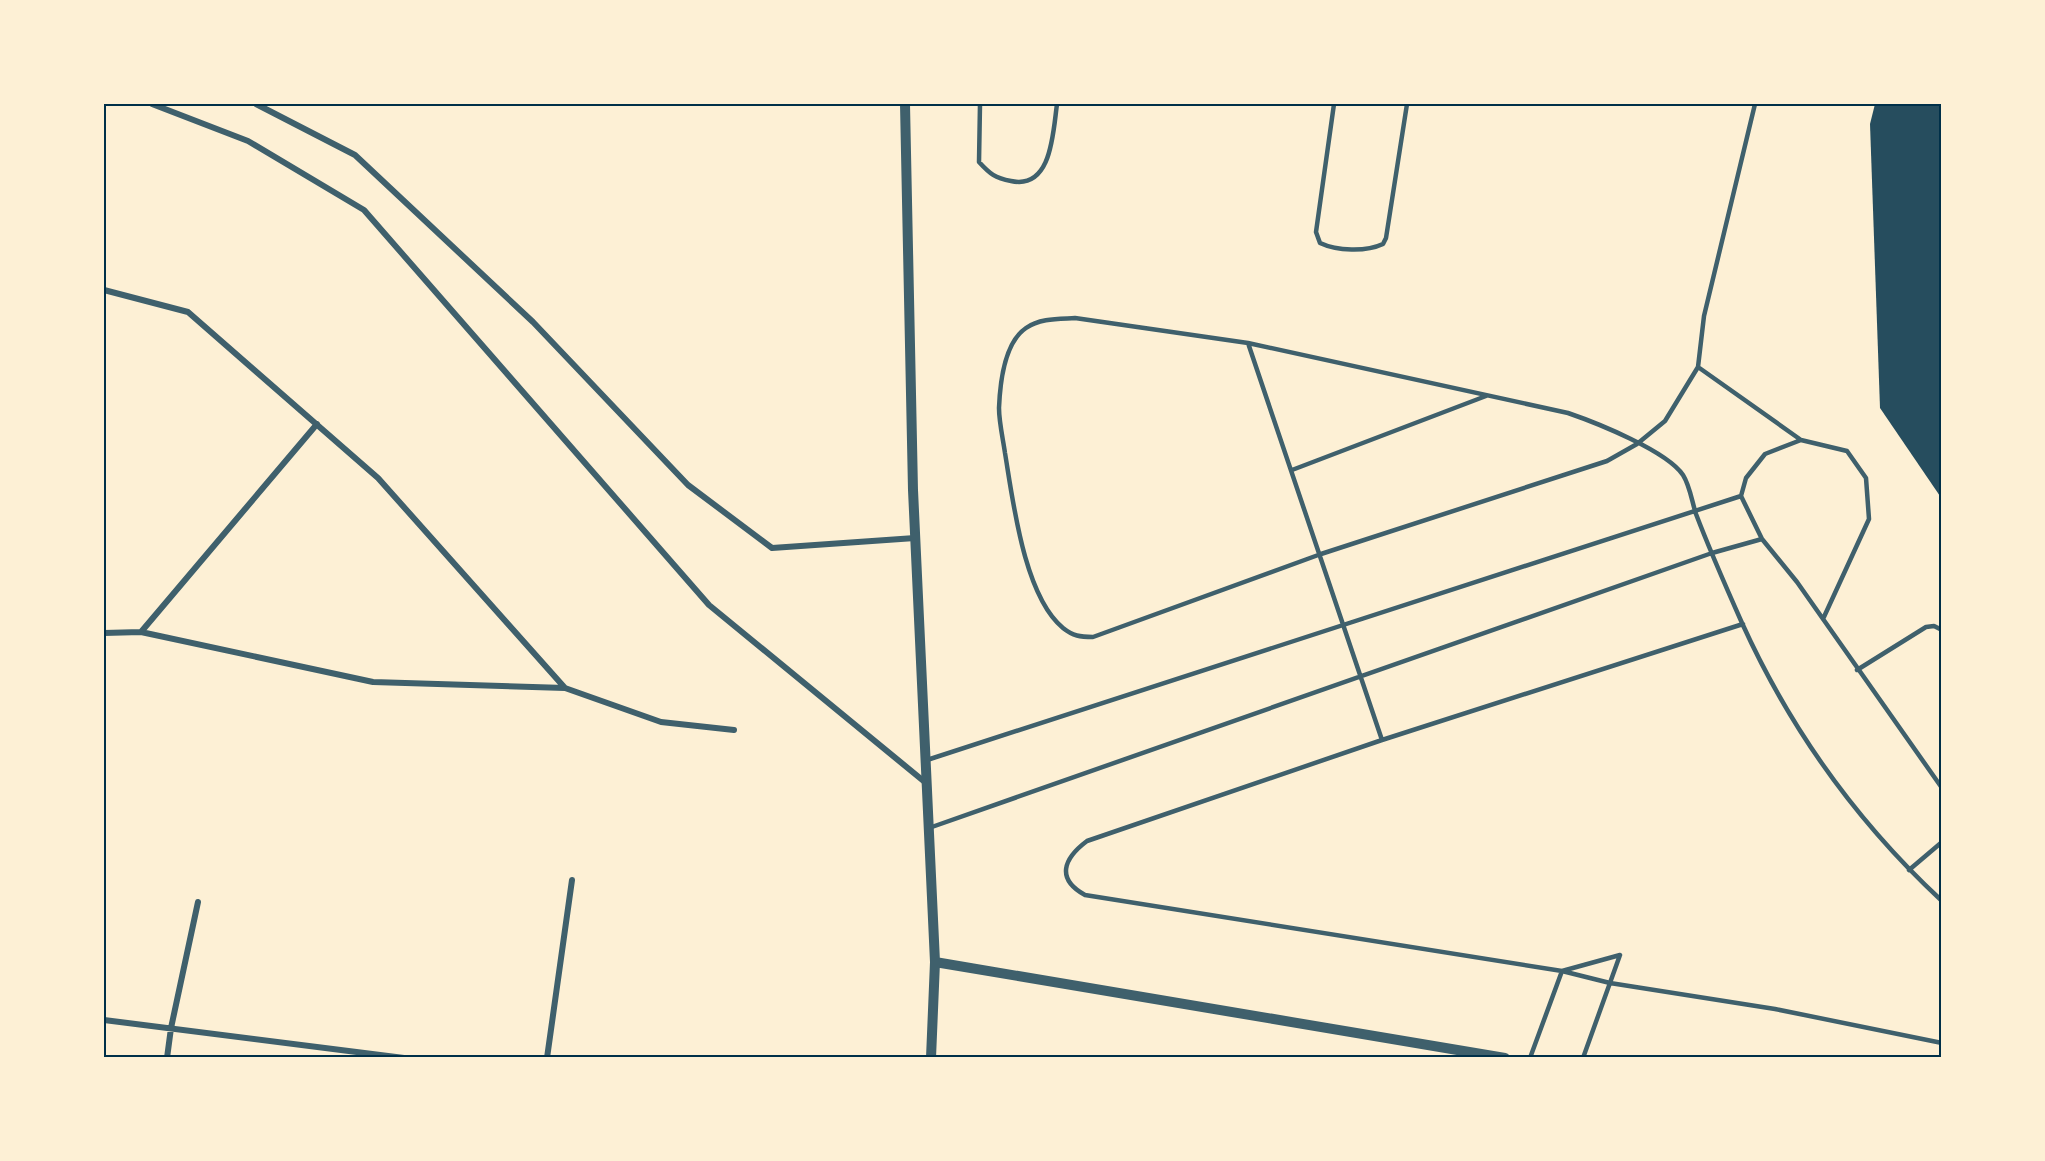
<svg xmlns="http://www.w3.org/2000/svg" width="2045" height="1161" font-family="'Nunito Sans',sans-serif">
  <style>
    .building { fill: #264d5e }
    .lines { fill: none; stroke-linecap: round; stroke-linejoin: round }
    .service { stroke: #3f606c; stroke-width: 4.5 }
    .minor { stroke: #3f606c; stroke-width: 6 }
    .tertiary { stroke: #3f606c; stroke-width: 10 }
    .neatline { fill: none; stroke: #003049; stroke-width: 2 }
  </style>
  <rect width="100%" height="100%" fill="#fdf0d5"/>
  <path class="building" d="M1875 104H1942V499L1880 408 1870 124Z"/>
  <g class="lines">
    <path class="service" d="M980 104 979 162C990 174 995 178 1011 181 1052 190 1053 132 1057 104
      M1334 104 1316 232 1320 243C1337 251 1366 252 1383 244L1386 238 1407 104
      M1755 104 1704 316 1698 367 1665 421 1637 444 1607 461 1321 554 1093 637C1080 637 1073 636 1063 628 1024 596 1013 501 1005 453 1003 439 999 422 999 408 1000 383 1004 343 1026 328 1040 318 1060 319 1075 318L1248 343 1568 413C1597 423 1667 451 1683 475 1690 486 1692 502 1696 514 1710 551 1726 587 1742 623 1790 729 1857 822 1942 901
      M1248 343 1382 740
      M1698 367 1801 440
      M1292 470 1486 396
      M1823 619 1869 519 1866 478 1847 451 1801 440 1765 454 1746 478 1741 496 1762 539 1797 582 1942 788
      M1743 624 1382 740 1087 841C1063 859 1056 879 1085 895L1562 971 1610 983 1775 1009 1942 1043
      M1857 670 1926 627 1934 626 1942 630
      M927 760 1741 496
      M929 828 1712 553 1762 539
      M1909 870 1942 842
      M1530 1058 1562 971 1620 955
      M1583 1058 1620 955"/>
    <path class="minor" d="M152 104 248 141 364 210 709 605 926 783
      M256 104 355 155 533 322 688 485 772 548 915 538
      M104 290 188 312 378 478 565 688 661 722 734 730
      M141 632 317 424
      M104 633 141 632 373 682 565 688
      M104 1020 404 1058
      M167 1058 171 1028 198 902
      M547 1058 572 880"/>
    <path class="tertiary" d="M905 104 913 490 935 962 931 1058
      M935 962 1505 1058"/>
  </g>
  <rect width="2045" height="1161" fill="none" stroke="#fdf0d5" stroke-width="210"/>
  <rect x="105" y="105" width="1835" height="951" class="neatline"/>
</svg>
